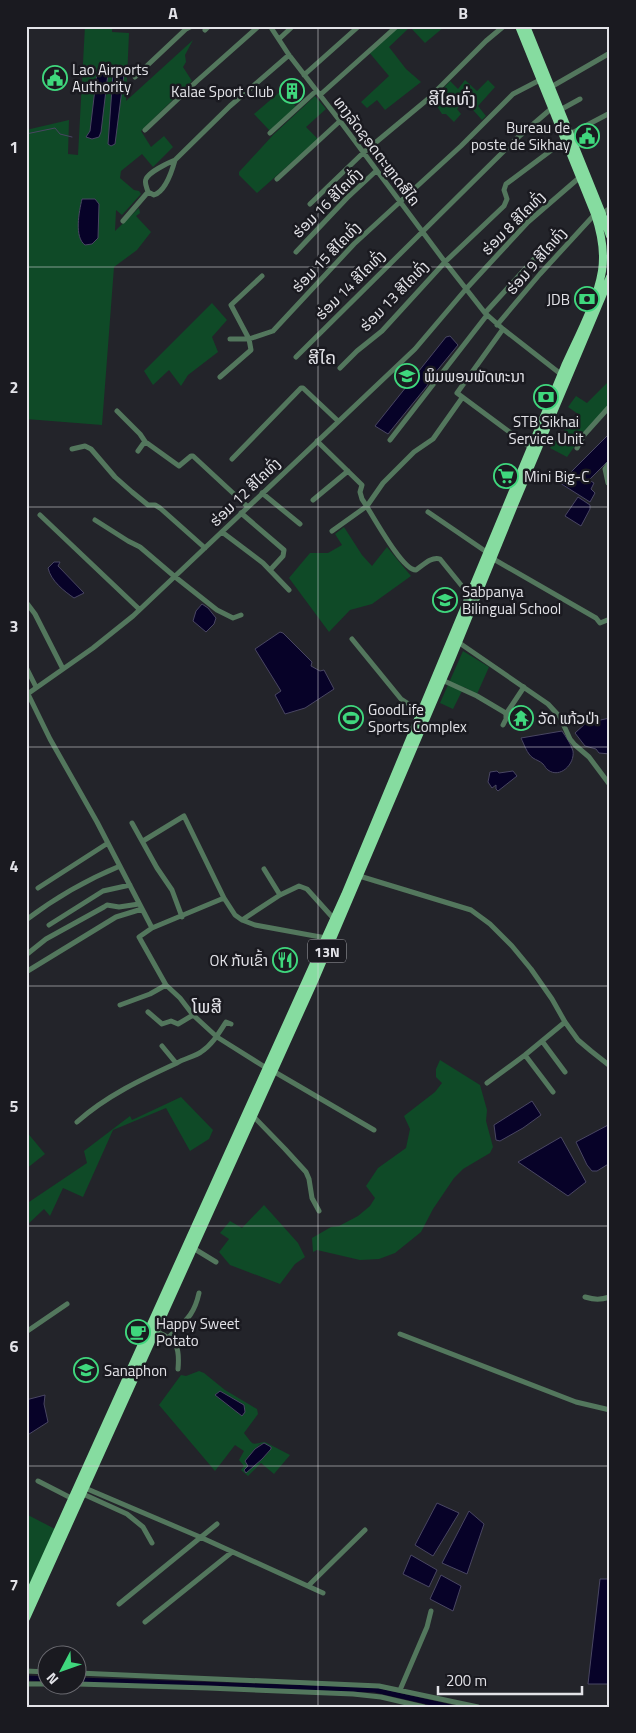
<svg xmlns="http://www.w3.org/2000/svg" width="636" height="1733" font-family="'Titillium Web','Noto Sans Lao',sans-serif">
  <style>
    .green { fill: #0f4a27; fill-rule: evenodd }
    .water { fill: #070228; stroke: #494662 }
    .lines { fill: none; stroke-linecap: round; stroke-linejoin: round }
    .stream { stroke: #494662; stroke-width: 1 }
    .canal { stroke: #070228; stroke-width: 5 }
    .minor { stroke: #53775d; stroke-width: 5 }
    .trunk { stroke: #86dca0; stroke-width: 8 }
    .grid { fill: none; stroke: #e3e3e8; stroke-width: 1; stroke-opacity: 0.55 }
    .labels { text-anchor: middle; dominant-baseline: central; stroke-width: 5; stroke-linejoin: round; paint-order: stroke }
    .shield { fill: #1a1a20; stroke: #a7a7ac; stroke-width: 1 }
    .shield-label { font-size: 14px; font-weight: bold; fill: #e3e3e8 }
    .poi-label { font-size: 15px; fill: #e3e3e8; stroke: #1a1a20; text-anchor: start }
    .street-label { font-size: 15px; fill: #e3e3e8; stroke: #1a1a20 }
    .quarter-label { font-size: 18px; fill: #e3e3e8; stroke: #1a1a20 }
    .neatline { fill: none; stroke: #e3e3e8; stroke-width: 2 }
    .grid-label { font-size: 16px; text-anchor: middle; font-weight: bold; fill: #e3e3e8 }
  </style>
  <rect width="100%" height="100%" fill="#23242a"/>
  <path class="green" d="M85 26H112V32L129 33 126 101 193 40 185 55 186 62 183 67 192 81 141 131 151 147 164 136 173 147 153 167 142 154 121 171 120 178 134 190 139 191 141 194 122 215 116 210 115 231 139 208 140 213 136 216 151 232 137 250 114 267 102 425 26 419V130L69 120 68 154 78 155Z
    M393 26 444 27 425 43 410 27 389 47 406 69 421 82 385 110 377 100 367 108 361 102 389 76 368 51Z
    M465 80 477 91 488 80 495 87 478 106 486 116 482 120 465 101 457 109 461 114 454 122 446 114H442L433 100 450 81 458 89Z
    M282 90 297 108 270 131 254 114Z
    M315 96 326 109 306 127 318 139 257 193 239 175V172L274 134Z
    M212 303 227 320 212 337 218 352 188 375 181 386 169 370 153 385 144 371Z
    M610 380V404L587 429 567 457 550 448 578 414 568 407 576 396 587 403Z
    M344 527 362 555 372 566 387 547 411 576 372 604 350 610 329 632 289 578 310 553H328L342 545 335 534Z
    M463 651 489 667 477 694 464 687 453 709 440 703Z
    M440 1060 480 1085 487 1110 486 1121 493 1147 490 1153 463 1169 454 1178 433 1209 421 1232 395 1253 379 1259 360 1260 317 1250 313 1252 312 1238 331 1227 339 1226 358 1216 370 1206 375 1198 366 1186 378 1168 406 1148 410 1129 404 1116 435 1092 442 1083 436 1077V1069Z
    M181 1097 213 1130 209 1139 190 1151 166 1108 113 1130 83 1197 63 1188 50 1216 44 1209 26 1226V1204L87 1163 84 1151 130 1116 132 1120Z
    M26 1131 45 1154 26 1169Z
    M264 1205 298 1243 305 1257 295 1264 280 1284 230 1265 219 1252 229 1239 220 1233 230 1221 242 1228Z
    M199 1371 204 1373 225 1390 257 1409 258 1414 244 1433C255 1447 250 1444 265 1442L290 1455 274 1474 261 1463 248 1476 241 1470 244 1466 239 1460 244 1451 235 1445 215 1471 159 1405 181 1375 186 1376ZM260 1444 271 1449 262 1459 246 1473 244 1470 248 1466 245 1461Z
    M26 1514 55 1529 26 1595Z"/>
  <path class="water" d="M102 69 107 70 108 73 101 132 99 137 92 139 86 137 90 131 97 72Z
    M119 71 124 74 115 144 111 146 108 144 113 74Z
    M82 199H95L99 204 98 238 92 244 85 245C74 237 79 212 82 199Z
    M450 336 458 345 430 379 427 386 388 434 375 426 446 337Z
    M610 433V459L589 480 594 483 591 489 595 493 590 502 560 483Z
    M578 497 590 505V509L581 526 565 516Z
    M54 562H60L58 566 84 593 74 598C64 591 51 581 48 568Z
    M202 604 208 608 216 618 214 624 206 632 193 621 196 611Z
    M280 632 283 633 312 662 311 666 320 671 324 670 334 689 305 708 285 714 275 695 281 691 255 649Z
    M610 718V754L599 753 596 749 585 746 575 733 586 723Z
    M562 731C566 737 571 744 573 751 575 764 560 779 548 770 546 769 545 766 543 764 540 761 536 760 533 758 527 754 524 744 521 738Z
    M497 771 499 773 513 771 517 776 498 791 496 789V785L492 788 488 782 490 772Z
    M532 1101 541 1115 523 1128 500 1141 496 1140 494 1125Z
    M610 1124V1163L597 1171H592L587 1165 576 1142Z
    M561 1137 586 1182 568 1196 518 1162Z
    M220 1391 244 1405 245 1412 242 1416 215 1395Z
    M45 1395 44 1404 48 1422 26 1436V1400Z
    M264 1443 271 1447V1449L262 1459 246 1473 244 1470 248 1466 245 1461 255 1449Z
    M437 1503 459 1513 433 1556 415 1545Z
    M469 1511 484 1524 467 1574 442 1563Z
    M411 1555 437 1570 429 1587 403 1574Z
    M441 1575 461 1586 453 1611 430 1599Z
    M600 1579H610V1684H588Z"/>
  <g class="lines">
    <path class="stream" d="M26 134 55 128 60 134 72 137"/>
    <path class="canal" d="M26 1678 48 1679
      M78 1680 375 1690 450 1707"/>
    <path class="minor" d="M270 26 289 55 340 121 445 262 485 313 503 329 562 375
      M205 30 209 26
      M279 39 293 26
      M304 75 359 26
      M135 77 186 29 192 26
      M551 87 610 53
      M320 95 396 27
      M560 110 580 99
      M145 130 197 81 259 26
      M270 133 316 91
      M570 134 610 113
      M175 160C172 171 166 191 154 195L148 192C147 188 144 183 146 179 149 172 168 163 175 160L230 106 289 55
      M277 179 340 121
      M310 204 363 153 428 99 486 41 504 26
      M602 214 610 208
      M123 221 148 192
      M296 252 347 198 376 171
      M485 313 543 249
      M497 325 540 274 595 214
      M503 329 457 393 531 448
      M230 339H249L273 331 354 244 461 146 513 94 540 80
      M296 357 516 139 552 108
      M340 368 357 351 382 331 445 262 504 206 507 199 504 190 506 184 565 140
      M220 377 251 350 249 339 231 305 262 276
      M117 411 140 434 146 443
      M390 440 487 315
      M317 441 362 485 360 492 362 499C371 512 402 571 416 570 423 565 432 556 440 559L470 596
      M577 448 584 435 610 406
      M72 449 85 446 91 449 115 477 132 492 148 505H155L160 508 205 548
      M138 451 143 444 147 443 179 466 191 456H193L248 507
      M232 459 301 388H303L338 421
      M608 483 605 469 610 462
      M262 493 300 524
      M313 500 348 471
      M428 512 488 553
      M241 513 284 550 283 556 271 569
      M40 515 139 609
      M95 520 128 541 140 547 174 576 217 610 233 618 241 615
      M332 531 367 506 383 483 414 452 433 439 462 398
      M222 532 263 563 289 590
      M490 557 596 618 600 623 610 619
      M26 602 35 614 63 669
      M352 639 401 699 421 712
      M458 642 548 704 560 717 570 739 575 745 589 757 610 785
      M26 667 36 687
      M442 680 477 696 504 712 506 714V719L503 725
      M28 694 50 739 97 822 152 928
      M26 695 93 648 133 616 415 349 466 289 528 222 580 177
      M506 714 524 687
      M132 823 157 868 172 890 182 917
      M143 841 184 816 224 898
      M264 869 280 895
      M356 875 471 910 490 924 512 946 531 969 552 999 565 1022 578 1040 591 1051 610 1066
      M38 888 108 843
      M26 920C55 898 86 880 120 866
      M242 920 255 925 326 938
      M49 925 103 891 130 885
      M26 955 46 939 104 907 107 905 119 907 139 904
      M26 972 116 917 142 909
      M120 1005 150 994 166 985
      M148 1012 162 1024 171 1021 178 1024 193 1015
      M542 1041 565 1072
      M162 1046 176 1063
      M525 1055 553 1092
      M268 1069 217 1037 193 1015 180 998 166 985 139 937 152 928 224 898 235 915 242 920 280 895 299 886 307 889 334 919
      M273 1071 374 1130
      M487 1083 525 1055 565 1022
      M253 1116 285 1149 306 1172 309 1179 312 1198 319 1211
      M77 1122C106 1096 142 1079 177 1063 183 1059 196 1056 201 1052 212 1045 219 1033 226 1022L231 1024
      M193 1248 216 1262
      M585 1297C595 1300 600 1300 610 1297
      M156 1331C177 1341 180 1346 178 1369
      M26 1332 67 1304
      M400 1334 576 1402 610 1410
      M169 1337C185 1321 194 1316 199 1293
      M38 1481 73 1499
      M85 1488 200 1537 323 1593
      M83 1494 127 1514 143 1527 152 1543
      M308 1586 365 1530
      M119 1604 217 1524
      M145 1622 232 1552
      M26 1671 48 1672
      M78 1673 379 1686 478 1707
      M26 1684H48
      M78 1684 208 1688 353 1694 381 1697 424 1707
      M400 1690 427 1627 431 1611"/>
    <path class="trunk" d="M526 26 602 214 610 236
      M26 1601 345 895 565 366C578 337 597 302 602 271 605 252 601 232 595 214L519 26
      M26 1618 314 981 452 657 514 505 610 277"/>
  </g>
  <path class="grid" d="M318 26V1707M26 267H610M26 507H610M26 747H610M26 986H610M26 1226H610M26 1466H610"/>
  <defs>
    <symbol id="civic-ring" viewBox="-11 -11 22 22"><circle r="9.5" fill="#1a1a20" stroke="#3fd77d" stroke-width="1.5"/><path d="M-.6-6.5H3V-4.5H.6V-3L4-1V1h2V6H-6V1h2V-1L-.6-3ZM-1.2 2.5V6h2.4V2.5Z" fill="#3fd77d"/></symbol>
    <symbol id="building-ring" viewBox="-11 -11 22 22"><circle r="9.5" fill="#1a1a20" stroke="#3fd77d" stroke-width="1.5"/><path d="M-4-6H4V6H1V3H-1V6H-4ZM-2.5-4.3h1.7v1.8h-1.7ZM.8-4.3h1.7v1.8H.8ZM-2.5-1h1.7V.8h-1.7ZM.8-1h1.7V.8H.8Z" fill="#3fd77d"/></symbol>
    <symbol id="bank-ring" viewBox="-11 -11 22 22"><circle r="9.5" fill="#1a1a20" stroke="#3fd77d" stroke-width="1.5"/><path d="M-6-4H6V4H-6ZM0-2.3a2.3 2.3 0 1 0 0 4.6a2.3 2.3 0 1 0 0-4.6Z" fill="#3fd77d"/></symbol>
    <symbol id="school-ring" viewBox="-11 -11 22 22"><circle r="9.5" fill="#1a1a20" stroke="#3fd77d" stroke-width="1.5"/><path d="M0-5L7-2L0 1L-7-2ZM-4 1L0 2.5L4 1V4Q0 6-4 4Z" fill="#3fd77d"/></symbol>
    <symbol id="supermarket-ring" viewBox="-11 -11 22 22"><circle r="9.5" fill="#1a1a20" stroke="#3fd77d" stroke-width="1.5"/><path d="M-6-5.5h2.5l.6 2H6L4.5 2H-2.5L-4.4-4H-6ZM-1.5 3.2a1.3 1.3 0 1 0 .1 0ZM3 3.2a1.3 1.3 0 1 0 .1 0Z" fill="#3fd77d"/></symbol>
    <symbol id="stadium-ring" viewBox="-11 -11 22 22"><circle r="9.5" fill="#1a1a20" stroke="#3fd77d" stroke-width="1.5"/><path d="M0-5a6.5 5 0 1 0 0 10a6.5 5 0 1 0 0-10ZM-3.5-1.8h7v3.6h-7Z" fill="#3fd77d"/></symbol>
    <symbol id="temple-ring" viewBox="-11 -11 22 22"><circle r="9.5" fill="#1a1a20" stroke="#3fd77d" stroke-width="1.5"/><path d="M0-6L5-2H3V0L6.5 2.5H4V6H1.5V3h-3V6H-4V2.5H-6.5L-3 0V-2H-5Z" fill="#3fd77d"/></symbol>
    <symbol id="restaurant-ring" viewBox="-11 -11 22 22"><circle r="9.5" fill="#1a1a20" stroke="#3fd77d" stroke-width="1.5"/><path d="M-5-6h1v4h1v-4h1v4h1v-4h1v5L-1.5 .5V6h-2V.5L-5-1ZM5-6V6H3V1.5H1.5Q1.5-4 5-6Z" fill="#3fd77d"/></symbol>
    <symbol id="cafe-ring" viewBox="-11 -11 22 22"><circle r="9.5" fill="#1a1a20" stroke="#3fd77d" stroke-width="1.5"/><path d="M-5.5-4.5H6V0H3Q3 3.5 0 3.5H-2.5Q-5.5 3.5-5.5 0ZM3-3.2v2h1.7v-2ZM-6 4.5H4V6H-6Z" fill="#3fd77d"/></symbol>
  </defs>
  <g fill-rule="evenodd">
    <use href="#civic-ring" x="41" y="64" width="28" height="28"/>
    <use href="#building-ring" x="278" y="77" width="28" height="28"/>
    <use href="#civic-ring" x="573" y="122" width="28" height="28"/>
    <use href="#bank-ring" x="573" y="285" width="28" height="28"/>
    <use href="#school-ring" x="393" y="362" width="28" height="28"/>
    <use href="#bank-ring" x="532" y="383" width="28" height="28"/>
    <use href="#supermarket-ring" x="492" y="462" width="28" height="28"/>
    <use href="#school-ring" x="431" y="586" width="28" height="28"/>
    <use href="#stadium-ring" x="337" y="704" width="28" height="28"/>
    <use href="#temple-ring" x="507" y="704" width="28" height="28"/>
    <use href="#restaurant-ring" x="271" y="946" width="28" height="28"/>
    <use href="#cafe-ring" x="124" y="1318" width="28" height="28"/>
    <use href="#school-ring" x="72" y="1356" width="28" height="28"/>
  </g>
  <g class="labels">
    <rect class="shield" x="308" y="939.5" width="38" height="23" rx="4"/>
    <g class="shield-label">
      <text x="327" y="951">13N</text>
    </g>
    <g class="poi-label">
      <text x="72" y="69">Lao Airports<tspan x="72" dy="17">Authority</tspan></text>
      <text x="274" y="91" text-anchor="end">Kalae Sport Club</text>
      <text x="570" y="127" text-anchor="end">Bureau de<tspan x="570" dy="17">poste de Sikhay</tspan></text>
      <text x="570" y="299" text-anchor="end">JDB</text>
      <text x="424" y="376">ພິມພອນພັດທະນາ</text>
      <text x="546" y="421" text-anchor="middle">STB Sikhai<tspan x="546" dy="17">Service Unit</tspan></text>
      <text x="524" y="476">Mini Big-C</text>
      <text x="462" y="591">Sabpanya<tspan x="462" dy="17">Bilingual School</tspan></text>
      <text x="368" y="709">GoodLife<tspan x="368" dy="17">Sports Complex</tspan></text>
      <text x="538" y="718">ວັດ ແກ້ວປ່າ</text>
      <text x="268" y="960" text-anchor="end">OK ກັບເຂົ້າ</text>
      <text x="156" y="1323">Happy Sweet<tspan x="156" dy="17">Potato</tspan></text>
      <text x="104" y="1370">Sanaphon</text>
    </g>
    <g class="street-label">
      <text transform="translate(377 151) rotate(53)">ທາງລັດຊອດຕະຫຼາດສີໄຄ</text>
      <text transform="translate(327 203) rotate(-45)">ຮ່ອມ 16 ສີໄຄທົ່ງ</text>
      <text transform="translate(513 223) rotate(-45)">ຮ່ອມ 8 ສີໄຄທົ່ງ</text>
      <text transform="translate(326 257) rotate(-46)">ຮ່ອມ 15 ສີໄຄທົ່ງ</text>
      <text transform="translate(536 261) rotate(-49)">ຮ່ອມ 9 ສີໄຄທົ່ງ</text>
      <text transform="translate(350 285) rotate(-45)">ຮ່ອມ 14 ສີໄຄທົ່ງ</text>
      <text transform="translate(394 296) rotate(-46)">ຮ່ອມ 13 ສີໄຄທົ່ງ</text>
      <text transform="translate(245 492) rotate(-44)">ຮ່ອມ 12 ສີໄຄທົ່ງ</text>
    </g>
    <g class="quarter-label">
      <text x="452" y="98">ສີໄຄທົ່ງ</text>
      <text x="322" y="357">ສີໄຄ</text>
      <text x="207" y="1006">ໂພສີ</text>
    </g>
  </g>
  <rect width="636" height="1733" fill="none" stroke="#1a1a20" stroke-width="55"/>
  <g transform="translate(62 1670) rotate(229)"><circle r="24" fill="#1a1a20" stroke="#6a6a70"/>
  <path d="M0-4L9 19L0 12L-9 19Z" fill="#3fd77d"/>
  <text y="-8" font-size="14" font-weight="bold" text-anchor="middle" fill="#e3e3e8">N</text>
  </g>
  <path d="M438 1686v8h144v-8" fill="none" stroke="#e3e3e8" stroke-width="2.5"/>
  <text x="446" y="1686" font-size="15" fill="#e3e3e8" stroke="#1a1a20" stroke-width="4" paint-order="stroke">200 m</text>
  <rect x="28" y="28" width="580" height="1678" class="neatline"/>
  <g class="grid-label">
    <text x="173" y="19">A</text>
    <text x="463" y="19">B</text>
    <text x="14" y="153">1</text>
    <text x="14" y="393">2</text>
    <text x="14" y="632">3</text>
    <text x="14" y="872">4</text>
    <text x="14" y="1112">5</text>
    <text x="14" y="1352">6</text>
    <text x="14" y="1591">7</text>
  </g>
</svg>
